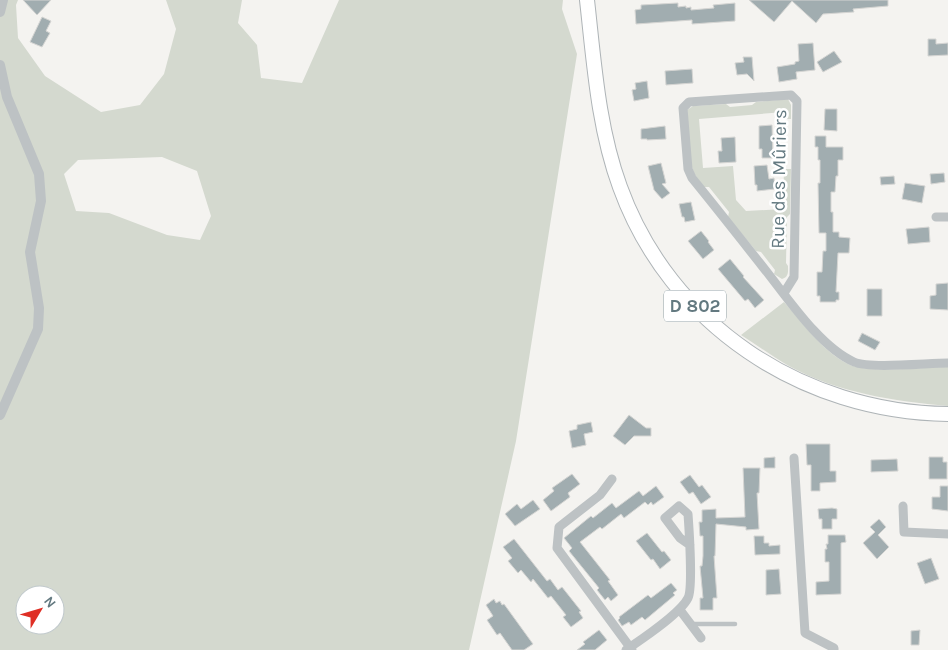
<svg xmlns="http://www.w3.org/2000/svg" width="948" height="650" font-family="Karla,sans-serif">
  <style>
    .green { fill: #d4d9cf; fill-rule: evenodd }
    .building { fill: #a1adb0; stroke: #d5d5d3 }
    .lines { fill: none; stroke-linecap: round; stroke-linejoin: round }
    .primary-casing { stroke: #aeb4b7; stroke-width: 16 }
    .service { stroke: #bdc2c4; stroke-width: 4.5 }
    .minor { stroke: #bdc2c4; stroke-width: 9 }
    .tertiary { stroke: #bdc2c4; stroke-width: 10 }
    .primary { stroke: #fff; stroke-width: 14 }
    .labels { text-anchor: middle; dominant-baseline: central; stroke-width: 5; stroke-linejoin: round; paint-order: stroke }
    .shield { fill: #fff; stroke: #92a1a6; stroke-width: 1 }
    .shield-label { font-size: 18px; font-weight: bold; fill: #637980 }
    .street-label { font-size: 19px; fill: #637980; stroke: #fff }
  </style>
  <rect width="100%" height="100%" fill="#f4f3f0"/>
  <path class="green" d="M0 0H18L16 5 18 38 45 76 101 112 140 105 164 74 176 29 166 0H242L238 23 257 45 261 78 302 83 339 0H563L562 9 577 54 516 441 469 650H0ZM162 157 197 171 211 216 200 240 167 235 109 213 76 211 64 174 78 160ZM25 595H55V625H25Z
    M788 99 791 105V119H785L784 112 699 119 703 168 733 166 736 200 746 211 783 209 784 169H791L790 214 787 217 786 263 788 266C788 272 789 277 782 279L774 274 775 270 761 252 756 251 728 217 729 212 709 187H704L695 175 691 165 687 110 693 106 726 104 730 107 752 105 756 102Z
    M784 302C803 323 821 350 848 364 867 374 924 367 948 367V406C894 401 838 393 789 366 773 357 757 345 741 335Z"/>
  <path class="building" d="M23 0H51L37 15Z
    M749 0H888V6L853 9 854 12 823 14 816 23 792 1 774 22Z
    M678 3V7L686 6V8L691 7V10L714 8 713 5 735 3V21L692 24V20L636 24 635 10 641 9V5Z
    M42 17 51 21 46 31 50 33 42 47 30 42Z
    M928 39H936V44L948 43V55L928 56Z
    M813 43 815 70 796 72 797 79 779 82 777 67 795 64V62L799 61 798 44Z
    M834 51 842 62 823 72 817 62Z
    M743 57H752L754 81 747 74 737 75 735 63 744 62Z
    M692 69 693 83 666 85 665 71Z
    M647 81 649 98 634 101 632 90 636 89 635 83Z
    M825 109H837V131L824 130Z
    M772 125 773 158H762V149H759V126Z
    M665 126 666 139 647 140V139H641V129Z
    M815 136H826V147H843V160H838V176H836L835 192H831V212H833V232H839V237L850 238 849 253H838L836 292H839V300H836V302H820V296H817V272H822L823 251H826V233H819L818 183H820V160H818V147H815Z
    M735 137 736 162 719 163 718 151H722L721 138Z
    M661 163 666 183 662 184 670 193 662 199 654 190 648 166Z
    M767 165 769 179 774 178 775 189 757 191V185H755L754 166Z
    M944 173 945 182 931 184 930 174Z
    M894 176 895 184 881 185 880 177Z
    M905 183 925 186 922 203 902 199Z
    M691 202 695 220 685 222 684 217H682L679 204Z
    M929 227 930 242 908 244 906 229Z
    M701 231 709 241 708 242 714 250 703 259 688 241Z
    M730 259 744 276 743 277 764 300 755 308 748 299 745 301 718 269Z
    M948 283V310L930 309V296L936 295V284Z
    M867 289H882V316H867Z
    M862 333 880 342 875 350 858 341Z
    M629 415 646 428H651V436H634L625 445 613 436Z
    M591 422 593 432 584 434 586 445 572 448 569 431 577 429V425Z
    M806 444H830V471H836V482L820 483V491H811V465H807Z
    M775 457V468H764V458Z
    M929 457H943V462H947V479H929Z
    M897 459 898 471 871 472V460Z
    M743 468H760L759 493H757L759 529 746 530V527L716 524 715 556H714L717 598H713V610H700V598H703L700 566H702L703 556V536H700L699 522H702V510L716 509V518L745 517Z
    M572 474 580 484 568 493 570 497 551 511 543 500 554 491 552 488Z
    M690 475 699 487 702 485 711 497 701 504 693 492 689 494 680 482Z
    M656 486 664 497 653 505 651 502 648 505 645 502 624 518 621 514 602 529 600 527 580 542 610 580 608 581 618 595 611 601 608 597 605 600 597 590 599 588 569 551 572 548 564 538 591 516 593 518 612 503 616 508 639 491 643 496Z
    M940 486H948V511L932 509V497H940Z
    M533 500 540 509 515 526 505 514 517 504 521 509Z
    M832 508 837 509V519H832V529H822V519H819L818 509Z
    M879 519 886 527 878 535 889 547 877 559 863 543 875 532 870 527Z
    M647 533 662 552 664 551 671 560 660 569 653 559 651 560 636 541Z
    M828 535H845L846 542 841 543V594L816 595V582L829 581V562H825V549H827L826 544H828Z
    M754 536H764V543H769V546L780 545V554L755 555Z
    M514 539 547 581 550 579 558 590 562 587 581 611 579 612 583 618 571 627 563 617 566 615 551 596 548 598 533 579 531 582 521 570 518 573 508 561 512 558 503 547Z
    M931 558 939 579 925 584 917 563Z
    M779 569 781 594 766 595V570Z
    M671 583 677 590 673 593 675 595 645 620 642 617 631 625 629 622 622 626 618 620 620 618 619 617 648 595 651 598Z
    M494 599 496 603 500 601 502 605 504 604 533 644 524 650H512L500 633 497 635 487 620 493 616 486 605Z
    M599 630 607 640 595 650H577L585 644 583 642Z
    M920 630 919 645H911V631Z"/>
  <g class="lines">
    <defs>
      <path id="primary" d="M587 0C594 62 598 127 620 187 670 325 802 412 948 414"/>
    </defs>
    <use href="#primary" class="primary-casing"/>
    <path class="service" d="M692 624H735"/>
    <path class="minor" d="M936 217H948
      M784 293 794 277 797 101 791 95 689 102 683 108 688 169 692 178C718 210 744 243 770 276 791 303 822 348 854 362 870 369 927 363 948 363
      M794 458 805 633 834 648V650
      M612 479 600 495 559 527 557 548 632 650
      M903 506 904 532 948 534
      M680 610 701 638
      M626 650C642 639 680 614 688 598 693 589 689 528 688 514L679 506 665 518 680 538 690 545"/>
    <path class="tertiary" d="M0 12 3 0
      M0 65 7 97 39 174 41 201 30 252 39 308 38 329 0 415"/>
    <use href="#primary" class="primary"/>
  </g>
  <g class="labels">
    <rect class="shield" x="664" y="290.5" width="62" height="31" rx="4"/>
    <g class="shield-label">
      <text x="695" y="306">D 802</text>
    </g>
    <g class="street-label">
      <text transform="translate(779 179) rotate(-89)">Rue des Mûriers</text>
    </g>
  </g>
  <g transform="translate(40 610) rotate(52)"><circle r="24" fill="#ffffff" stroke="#c1c9cc"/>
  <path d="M0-4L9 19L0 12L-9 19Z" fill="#df2f25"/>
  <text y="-8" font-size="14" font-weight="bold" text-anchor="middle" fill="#637980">N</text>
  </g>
</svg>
